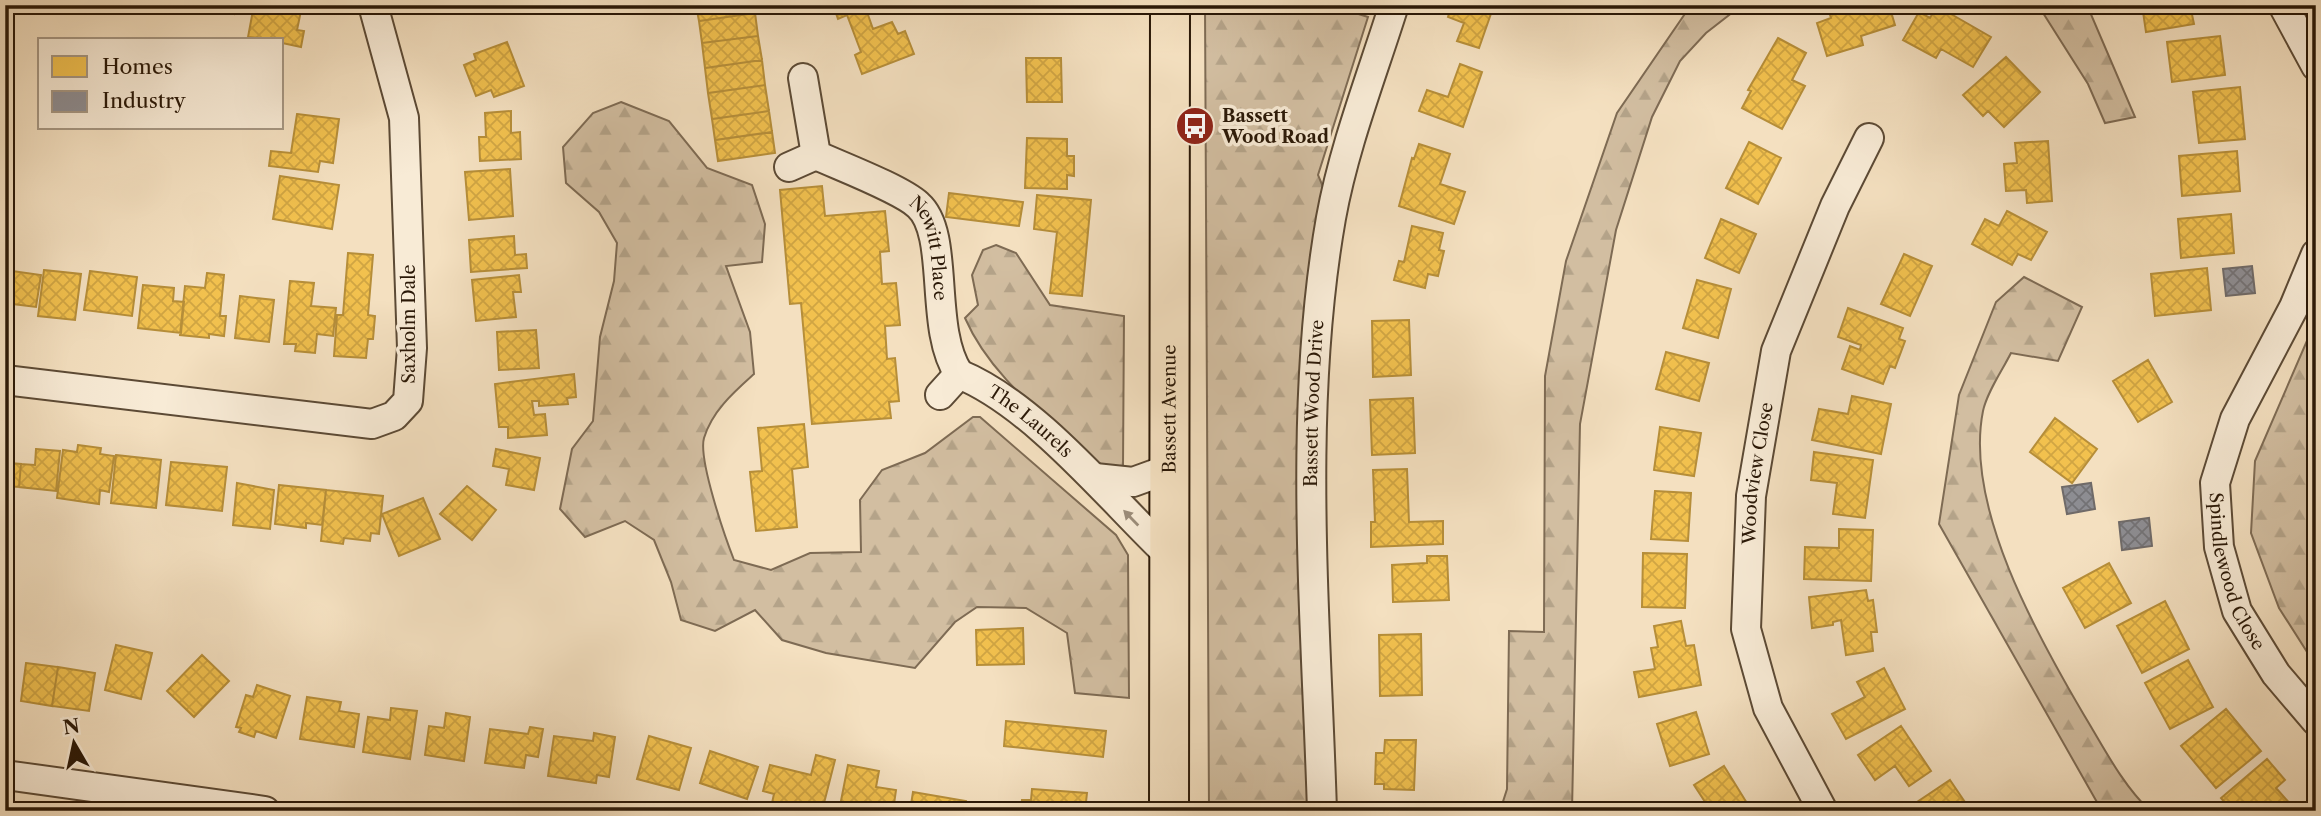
<svg xmlns="http://www.w3.org/2000/svg" width="2321" height="816" font-family="'Libre Caslon Text',serif">
  <style>
    .forest { fill: url(#forest-firs); stroke: #7e6b54; stroke-width: 2 }
    .homes { fill: url(#homes-cross-hatch); stroke: #b68e39; stroke-width: 2 }
    .industry { fill: url(#industry-cross-hatch); stroke: #6f6a68; stroke-width: 2 }
    .lines { fill: none; stroke-linecap: round; stroke-linejoin: round }
    .street-casing { stroke: #5c4a35; stroke-width: 32 }
    .primary-casing { stroke: #2a1807; stroke-width: 42 }
    .street { stroke: #f8ebd6; stroke-width: 28 }
    .primary { stroke: #f4e0c0; stroke-width: 38 }
    .oneway { fill: #9b8c79 }
    .labels { text-anchor: middle; dominant-baseline: central; stroke-width: 7; stroke-linejoin: round; paint-order: stroke }
    .poi-label { font-size: 18px; font-weight: bold; fill: #2a1807; stroke: #f8ebd6; text-anchor: start }
    .street-label { font-size: 18px; fill: #2a1807; stroke: #f8ebd6 }
  </style>
  <defs>
    <pattern id="forest-firs" width="22" height="20" patternUnits="userSpaceOnUse" patternTransform="scale(1.75)"><rect width="22" height="20" fill="#d2bea1"/><path d="M5 1l3.5 6h-7zM16 11l3.5 6h-7z" fill="#b4a389"/></pattern>
    <pattern id="homes-cross-hatch" width="8" height="8" patternUnits="userSpaceOnUse" patternTransform="scale(1.75)"><rect width="8" height="8" fill="#f2c14e"/><path d="M0 0l8 8M0 8l8-8" fill="none" stroke="#d0a543"/></pattern>
    <pattern id="industry-cross-hatch" width="8" height="8" patternUnits="userSpaceOnUse" patternTransform="scale(1.75)"><rect width="8" height="8" fill="#8d8d92"/><path d="M0 0l8 8M0 8l8-8" fill="none" stroke="#737275"/></pattern>
  </defs>
  <rect width="100%" height="100%" fill="#f4e0c0"/>
  <filter id="stains"><feTurbulence type="fractalNoise" baseFrequency=".00286" numOctaves="4"/><feColorMatrix values="0 0 0 0 .2 0 0 0 0 .09 0 0 0 0 .02 0 0 0 .5 -.17"/></filter>
  <radialGradient id="worn" r=".72"><stop offset=".6" stop-color="#630" stop-opacity="0"/><stop offset="1" stop-color="#630" stop-opacity=".3"/></radialGradient>
  <path class="forest" d="M1205 5H1330L1368 17 1318 175 1326 194 1312 811H1209Z
    M1691 5H1742L1706 33 1680 61 1652 117 1616 230 1580 424 1572 811H1500L1507 789 1509 631 1544 632 1545 376 1566 261 1617 113Z
    M2038 5H2087L2135 117 2105 123 2088 84Z
    M621 102 669 121 707 168 752 185 765 224 762 262 726 266 750 332 754 374C734 392 712 411 704 438 698 459 725 537 734 560L771 570 810 553 861 552 860 500 882 470 925 453 973 417H980L1116 535 1128 555 1129 698 1075 693 1067 633 1026 608 977 607 955 622 915 668 826 653 782 640 755 610 715 631 681 620 671 582 654 540 625 521 585 537 560 509 572 449 593 421 600 337 614 281 617 243 599 212 566 183 563 147 593 113Z
    M996 245 1016 253 1050 305 1124 316 1123 466 1114 469 1095 464C1049 419 991 378 965 318L978 305 972 275 983 250Z
    M2024 277 2082 307 2058 361 2011 353C2002 371 1987 392 1983 411 1964 506 2037 635 2084 715 2104 748 2122 784 2150 811H2102L1939 524 1959 395 1996 302Z
    M2316 320V666L2279 608 2251 533 2255 461Z"/>
  <path class="homes" d="M191 5H235L234 14Z
    M254 5 302 6 297 30 304 31 301 47 282 43V40L248 37Z
    M696 5H754L755 13 699 21Z
    M833 5H880L867 12 873 29 892 22 898 34 905 31 914 54 862 74 855 55 861 52 847 15 838 19Z
    M1452 5H1494L1479 48 1457 41 1464 23 1448 17Z
    M1827 5H1889L1895 25 1861 36 1863 45 1827 56 1817 23 1831 18Z
    M2142 5H2190L2194 24 2146 32Z
    M1937 6 1991 37 1973 67 1941 49 1936 58 1903 40 1919 12 1930 18Z
    M755 13 758 36 702 43 699 21Z
    M758 36 762 60 705 68 702 43Z
    M2220 36 2225 75 2172 82 2167 42Z
    M1778 38 1806 53 1792 80 1805 86 1782 129 1742 108 1751 91 1748 90Z
    M507 42 524 86 494 97 491 90 476 96 464 65 476 60 474 54Z
    M2006 57 2040 92 2004 127 1988 111 1983 116 1963 95Z
    M1026 58H1061L1062 102H1027Z
    M762 60 765 85 708 93 705 68Z
    M1460 64 1482 72 1463 127 1419 111 1427 90 1448 97Z
    M765 85 769 111 712 119 708 93Z
    M2240 87 2245 139 2199 143 2193 92Z
    M511 111V133L520 132 521 159 480 161 479 137H486L485 113Z
    M769 111 772 132 715 140 712 119Z
    M297 114 339 119 333 163 320 161 318 172 269 166 271 151 291 153Z
    M772 132 775 153 718 161 715 140Z
    M1027 138 1067 139V156H1074V176L1067 175V189L1025 188Z
    M2048 141 2052 201 2027 203 2026 190 2006 191 2004 164 2017 163 2015 143Z
    M1749 142 1781 158 1758 204 1726 188Z
    M1419 144 1450 154 1440 184 1465 192 1454 224 1399 206 1412 158 1414 159Z
    M2237 151 2240 191 2182 196 2179 156Z
    M510 169 513 216 469 220 465 172Z
    M280 176 339 185 332 229 273 219Z
    M822 186 825 216 885 211 889 251 880 252 882 284 896 283 900 325 885 326 887 359 895 358 899 401 889 402 891 418 812 424 801 303 790 304 780 190Z
    M949 193 1023 202 1019 226 946 217Z
    M1037 195 1091 200 1082 296 1050 293 1057 232 1034 229Z
    M2007 211 2047 232 2031 260 2018 254 2012 265 1972 244 1985 219 1999 226Z
    M2231 214 2234 253 2181 258 2178 219Z
    M1721 219 1756 234 1739 273 1705 258Z
    M1412 226 1443 233 1439 250 1444 251 1438 276 1428 274 1425 288 1394 280 1399 261 1404 262Z
    M514 236 515 255 526 254 527 268 471 272 469 240Z
    M348 253 373 255 368 315 375 316 373 339H368L366 358 334 356 337 315H343Z
    M1904 254 1932 266 1910 316 1881 304Z
    M2207 268 2211 310 2155 316 2151 274Z
    M5 270 41 275 36 307 5 303Z
    M44 270 81 274 75 320 38 316Z
    M90 271 137 277 132 316 84 310Z
    M207 273 224 275 220 316H226L224 336 209 334V338L180 335 185 286 205 288Z
    M519 275 521 292H513L516 317 476 321 472 280Z
    M1697 280 1731 289 1718 338 1683 328Z
    M290 281 314 283 311 306 336 308 333 336 317 334 315 353 295 351 296 344H284Z
    M143 285 174 288 173 301 184 302 181 333 138 328Z
    M240 296 274 300 269 342 235 338Z
    M1848 308 1903 328 1899 339 1905 341 1895 368 1890 366 1883 384 1842 369 1850 346 1860 350 1861 345 1838 337Z
    M1409 320 1411 375 1373 377 1372 321Z
    M536 330 539 368 499 370 497 332Z
    M1666 352 1709 363 1699 401 1656 389Z
    M2148 360 2172 402 2138 422 2113 381Z
    M574 374 576 397 567 398 568 404 539 406V401H532L534 415 545 414 547 435 508 438V427H499L495 384Z
    M1852 396 1891 404 1881 454 1812 440 1819 409 1848 414Z
    M1413 398 1415 453 1372 455 1370 400Z
    M2055 418 2097 449 2072 483 2030 452Z
    M804 424 808 467 792 469 797 527 756 531 750 472 762 471 758 428Z
    M1660 427 1701 433 1694 476 1654 470Z
    M5 444H11L9 463 21 464 19 487 5 486Z
    M78 445 101 448 100 454 114 456 109 492 100 490 99 504 57 498 63 450 77 452Z
    M36 449 60 451 56 491 19 487 21 464 35 465Z
    M496 449 540 458 534 490 506 485 509 469 493 466Z
    M1814 452 1873 460 1865 518 1833 514 1837 483 1811 480Z
    M116 455 161 460 156 508 111 503Z
    M171 462 227 467 222 511 166 505Z
    M1407 469 1409 522 1443 521V544L1371 547V522H1375L1373 470Z
    M237 483 274 490 270 529 233 525Z
    M279 485 326 490 322 525 306 523V528L275 524Z
    M467 486 496 510 472 540 440 514Z
    M326 490 383 496 379 534 371 533 370 541 344 538 343 544 321 541Z
    M1655 491 1691 493 1688 541 1651 539Z
    M423 498 440 539 399 556 382 514Z
    M1839 529 1873 530 1871 581 1804 579 1805 547 1839 548Z
    M1643 553 1687 554 1685 608 1642 607Z
    M1427 556H1447L1449 600 1393 602 1392 565 1427 563Z
    M2109 563 2131 603 2085 628 2063 588Z
    M1866 590 1868 601 1873 600 1877 632H1871L1873 651 1846 655 1841 620 1833 622V625L1812 628 1809 597Z
    M2165 601 2189 649 2142 673 2117 626Z
    M1681 621 1686 646 1694 645 1701 685 1639 697 1634 672 1655 669 1651 648 1658 647 1654 626Z
    M1023 628 1024 664 977 665 976 630Z
    M1421 634 1422 695 1380 696 1379 635Z
    M116 645 152 653 141 699 105 690Z
    M202 655 229 681 194 717 167 691Z
    M2188 660 2213 707 2170 729 2145 683Z
    M26 663 58 667 52 706 21 701Z
    M58 667 95 673 89 711 52 706Z
    M1884 668 1905 709 1846 739 1832 714 1865 697 1857 682Z
    M257 685 290 696 276 738 256 731 254 737 239 732 241 728 236 727 246 695 253 697Z
    M307 697 341 702 339 711 359 714 354 747 300 739Z
    M391 708 417 711 410 759 363 752 368 717 390 720Z
    M2226 709 2261 751 2216 788 2181 746Z
    M1696 712 1709 754 1670 766 1657 724Z
    M446 713 470 717 464 761 425 755 429 726 444 728Z
    M1006 721 1106 731 1103 757 1004 746Z
    M1901 726 1931 771 1909 786 1895 766 1875 780 1858 755Z
    M530 727 543 729 538 757 526 755 524 768 485 763 490 729 528 734Z
    M594 733 615 737 609 777 597 775 596 783 548 776 554 736 593 741Z
    M649 736 691 748 679 790 637 779Z
    M1385 740H1416L1414 790 1384 789V784H1375L1376 753H1384Z
    M710 751 758 767 747 799 700 783Z
    M816 755 835 760 822 811H804L772 803 774 794 763 791 770 765 811 775Z
    M2267 759 2285 780 2276 788 2293 807 2289 811H2232L2221 798Z
    M848 765 879 771 876 787 896 790 893 811H839Z
    M1724 766 1750 808 1746 811H1711L1694 785Z
    M1950 780 1971 811H1914L1911 806Z
    M1032 789 1087 793 1085 811H1021L1022 800H1031Z
    M913 792 966 801 965 811H910Z
    M2312 802 2316 811H2301Z"/>
  <path class="industry" d="M2252 266 2255 293 2226 296 2223 269Z
    M2091 483 2095 509 2067 514 2062 487Z
    M2149 518 2152 546 2122 550 2119 522Z"/>
  <g class="lines">
    <defs>
      <g id="street">
        <path d="M2283 5 2316 66"/>
        <path id="s1" d="M803 78 816 155C840 166 901 189 918 205 951 234 928 328 959 374"/>
        <path d="M789 167 816 155"/>
        <path id="s2" d="M2316 254 2294 307 2235 419 2215 483 2219 547 2237 611 2276 674 2316 721"/>
        <path id="s3" d="M959 374C1035 405 1110 499 1169 555"/>
        <path d="M5 380 372 424 394 416 408 401 412 348 404 118 373 5"/>
        <path d="M940 395 959 374"/>
        <path d="M1095 478 1133 482 1169 469"/>
        <path d="M5 775 265 811"/>
        <path id="s4" d="M1322 811C1316 616 1297 411 1331 218 1344 146 1372 75 1394 5"/>
        <path id="s5" d="M1823 811 1768 708 1746 629 1751 496 1776 351 1835 206 1869 138"/>
      </g>
      <g id="primary">
        <path id="s6" d="M1169 811 1170 5"/>
      </g>
    </defs>
    <use href="#street" class="street-casing"/>
    <use href="#primary" class="primary-casing"/>
    <use href="#street" class="street"/>
    <use href="#primary" class="primary"/>
  </g>
  <defs><path id="oneway-solid" d="M-6-.8H1V-3.2L6.5 0L1 3.2V.8H-6Z" transform="scale(1.75)"/></defs>
  <use class="oneway" href="#oneway-solid" transform="translate(1131 518) rotate(-134)"/>
  <defs>
    <symbol id="bus-disc" viewBox="-11 -11 22 22"><circle r="9.5" fill="#8f2418" stroke="#f8ebd6"/><path d="M-5-6H5V4H4V6H2V4H-2V6H-4V4H-5ZM-3.5-4V0h7V-4ZM-3.5 1.2v1.5H-2V1.2ZM2 1.2v1.5H3.5V1.2Z" fill="#fff"/></symbol>
  </defs>
  <g fill-rule="evenodd">
    <use href="#bus-disc" x="1173" y="104" width="44" height="44"/>
  </g>
  <g class="labels">
    <g class="poi-label">
      <text x="1222" y="116">Bassett<tspan x="1222" dy="21">Wood Road</tspan></text>
    </g>
    <g class="street-label">
      <text stroke="none"><textPath href="#s1" startOffset="238">Newitt Place</textPath></text>
      <text transform="translate(409 324) rotate(-90)">Saxholm Dale</text>
      <text stroke="none"><textPath href="#s4" startOffset="408">Bassett Wood Drive</textPath></text>
      <text stroke="none"><textPath href="#s6" startOffset="402">Bassett Avenue</textPath></text>
      <text stroke="none"><textPath href="#s3" startOffset="86">The Laurels</textPath></text>
      <text stroke="none"><textPath href="#s5" startOffset="355">Woodview Close</textPath></text>
      <text stroke="none"><textPath href="#s2" startOffset="343">Spindlewood Close</textPath></text>
    </g>
  </g>
  <rect width="2321" height="816" fill="none" stroke="#f4e0c0" stroke-width="28"/>
  <rect x="7" y="7" width="2307" height="802" fill="none" stroke="#2a1807" stroke-width="3.5"/>
  <rect x="14" y="14" width="2293" height="788" fill="none" stroke="#2a1807" stroke-width="2"/>
  <rect x="38" y="38" width="245" height="91" fill="#f8ebd6" stroke="#a69783" stroke-width="2"/>
  <rect x="52" y="56" width="35" height="21" fill="#f2c14e" stroke="#a69783" stroke-width="2"/>
  <text x="102" y="74" font-size="21" fill="#2a1807">Homes</text>
  <rect x="52" y="91" width="35" height="21" fill="#8d8d92" stroke="#a69783" stroke-width="2"/>
  <text x="102" y="108" font-size="21" fill="#2a1807">Industry</text>
  <g transform="translate(74 743) rotate(351)" stroke="#f8ebd6" stroke-width="5" paint-order="stroke">
  <path d="M0-5L12 26L0 18L-12 26Z" fill="#2a1807"/>
  <text y="-10" font-size="19" font-weight="bold" text-anchor="middle" fill="#2a1807">N</text>
  </g>
  <rect width="100%" height="100%" filter="url(#stains)"/>
  <rect width="100%" height="100%" fill="url(#worn)"/>
</svg>
